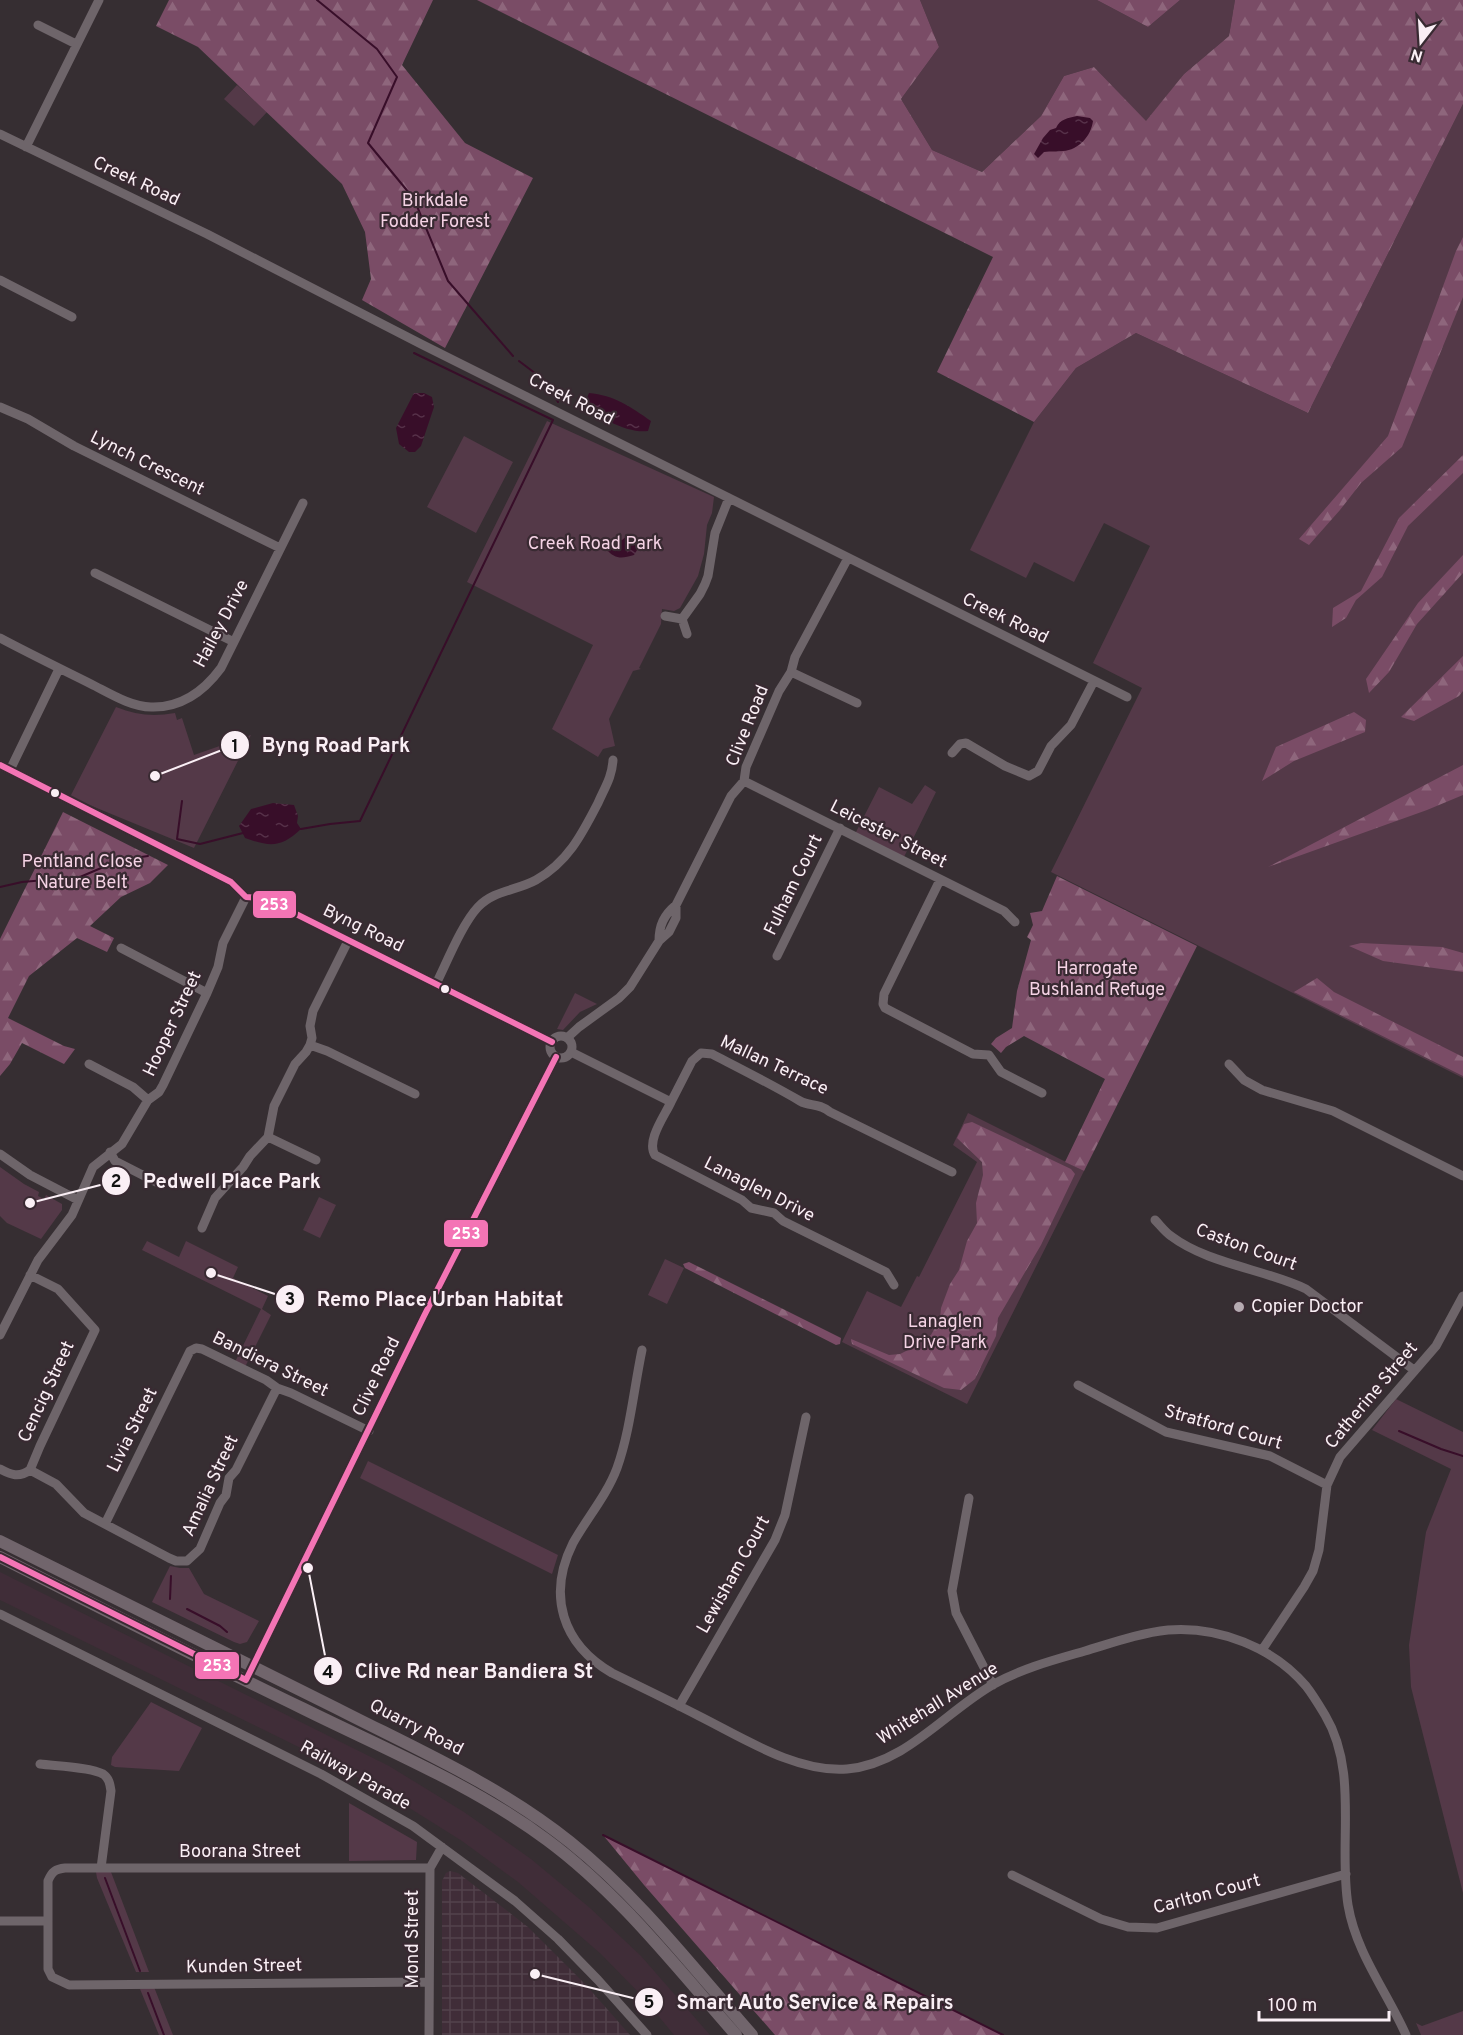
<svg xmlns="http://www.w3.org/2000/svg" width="1463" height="2035" font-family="Overpass,sans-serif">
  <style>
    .built { fill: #402d38 }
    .industrial { fill: url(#industrial-grid) }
    .green { fill: #543948 }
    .forest { fill: url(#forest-firs) }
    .water { fill: url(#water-ripples) }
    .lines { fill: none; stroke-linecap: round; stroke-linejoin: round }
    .stream { stroke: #380e29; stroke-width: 2 }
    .minor { stroke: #6e656a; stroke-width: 9 }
    .major { stroke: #71656c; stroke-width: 12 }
    .bus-1-casing { stroke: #392a32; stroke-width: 10 }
    .bus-1 { stroke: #f474b5; stroke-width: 6 }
    .bus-dot { fill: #faeff5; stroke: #392a32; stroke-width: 2 }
    .poi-dot { fill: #b5abb1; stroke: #392a32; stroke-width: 2 }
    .labels { text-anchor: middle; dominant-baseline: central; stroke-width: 4.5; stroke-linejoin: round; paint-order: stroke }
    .street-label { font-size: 18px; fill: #faeff5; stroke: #392a32 }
    .park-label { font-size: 18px; fill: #f5d3e5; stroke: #392a32 }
    .poi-label { font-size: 18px; fill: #faeff5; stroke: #392a32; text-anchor: start }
    .leader { fill: none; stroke: #faeff5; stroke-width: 2 }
    .callout-dot { fill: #faeff5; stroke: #392a32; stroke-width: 2 }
    .mark-label { font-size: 18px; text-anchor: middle; font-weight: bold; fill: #111 }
    .callout-label { font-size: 20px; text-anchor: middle; font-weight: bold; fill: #faeff5; stroke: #392a32; stroke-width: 4.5; stroke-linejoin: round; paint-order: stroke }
    .line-badge { stroke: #392a32; stroke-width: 2 }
    .badge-label { font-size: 16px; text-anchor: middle; font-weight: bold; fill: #fff }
  </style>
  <defs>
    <pattern id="industrial-grid" width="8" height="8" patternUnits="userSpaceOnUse" patternTransform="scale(1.5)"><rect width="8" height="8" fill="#402d38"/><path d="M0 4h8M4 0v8" fill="none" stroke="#53424c"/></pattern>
    <pattern id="forest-firs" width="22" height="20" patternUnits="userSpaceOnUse" patternTransform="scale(1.5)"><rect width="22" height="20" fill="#7a4c66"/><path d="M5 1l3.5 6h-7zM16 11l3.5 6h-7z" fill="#8e667c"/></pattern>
    <pattern id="water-ripples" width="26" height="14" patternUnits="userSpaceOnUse" patternTransform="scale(1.5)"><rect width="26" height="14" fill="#380e29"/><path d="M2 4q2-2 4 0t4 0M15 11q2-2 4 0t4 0" fill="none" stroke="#563149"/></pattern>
  </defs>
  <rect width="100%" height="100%" fill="#362e32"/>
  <path class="built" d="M0 1572 389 1766 464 1812 531 1859 590 1908 641 1956 710 2035H674L642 1996 601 1954 518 1882 462 1841 376 1787 315 1755 0 1600Z"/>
  <path class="industrial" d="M450 1871 458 1873 528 1927 585 1984 630 2035H442V1881L446 1873Z"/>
  <path class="green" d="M920 0H1097L1148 27 1180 0H1235L1229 36 1184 74 1146 122 1094 67 1064 76 1041 116 982 172 932 150 901 99 939 47Z
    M237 85 267 112 254 126 224 99Z
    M1463 104V1078L1051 872 1142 688 1093 663 1150 546 1104 523 1074 582 1034 562 1026 578 970 550 1034 422 1076 368 1136 333 1308 413Z
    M547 421 714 497 712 513 707 525 704 554 698 576 680 608 674 611 662 609 661 624 639 668 641 669 633 671 609 719 615 746 603 749 598 757 552 729 593 645 467 582Z
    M464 436 513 462 476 533 427 507Z
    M116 707C136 715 153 717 175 713L177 720 182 718 194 755 251 735 194 848 70 797Z
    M925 785 936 792 903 859 855 834 879 787 912 804Z
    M575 993 597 1004 580 1012 563 1030 557 1029Z
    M968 1113 1084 1171 967 1404 842 1342 867 1291 901 1307 917 1276 919 1277 977 1162 953 1145Z
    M0 1167 24 1184 39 1192 38 1196 44 1199 46 1195 62 1204V1210L41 1239 7 1223 0 1216Z
    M319 1197 336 1205 320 1238 303 1230Z
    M147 1241 179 1257 186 1241 238 1267 233 1278 268 1296 262 1309 271 1315 244 1369 234 1364 261 1309 142 1250Z
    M665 1259 684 1268 667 1304 648 1295Z
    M1396 1399 1463 1432V1893L1411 1687 1409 1645 1426 1532 1451 1469 1372 1430Z
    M368 1461 558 1555 552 1574 360 1478Z
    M170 1566 180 1568H189L204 1594 259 1621 247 1642 240 1644 234 1642 152 1602Z
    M151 1702 202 1728 179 1771 115 1767 111 1765 112 1757Z
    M349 1803 417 1842 416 1860 349 1861Z
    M96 1872H111L149 1972H136L97 1878Z
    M154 1987 173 2035H159L140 1989Z
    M1463 2011V2035H1421L1416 2023 1422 2026Z"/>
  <path class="forest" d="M169 0H433L402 65 465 143 533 178 445 348 362 300 371 279 365 232 342 184 198 47 156 26Z
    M477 0H920L939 47 901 99 932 150 982 172 1041 116 1064 76 1094 67 1146 121 1184 74 1229 36 1235 0H1463V104L1308 413 1136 333 1076 368 1034 422 937 372 993 257Z
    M1097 0H1180L1148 27Z
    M1463 237V297L1402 447 1361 483 1340 510 1309 545 1299 539 1388 436 1456 251Z
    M1463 455V473L1408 526 1382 577 1356 600 1346 618 1332 627 1333 608 1361 591 1399 518Z
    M1463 555V573L1417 624 1389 672 1369 693 1366 679 1418 603Z
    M1463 656V691L1459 696 1414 721 1401 717Z
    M1354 712 1366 720 1365 732 1294 761 1262 781 1276 747Z
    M1463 765V795L1427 810 1268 867Z
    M63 812 168 865 150 883 121 897 90 926 114 938 107 952 77 938 29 976 8 1018 64 1046 75 1049 64 1064 22 1043 10 1064 0 1076V939Z
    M1057 876 1197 946 1084 1171 1065 1162 1105 1079 1024 1036 1006 1047 1001 1053 991 1044 996 1038 1012 1028 1017 991 1031 940 1027 937 1033 925 1030 913 1042 911Z
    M1361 943 1442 947 1463 953V972L1383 961 1349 946Z
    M1317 978 1334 992 1463 1057V1076L1294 992Z
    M972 1122 1071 1169 1075 1174 1041 1245 998 1318 996 1336 975 1379 961 1390 944 1388 852 1344 851 1339 889 1355 900 1354 914 1347 931 1335 940 1319 941 1308 950 1284 959 1270 967 1241 977 1223 976 1203 983 1175 982 1162 957 1138 964 1124Z
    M689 1262 841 1338 840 1344 836 1345 685 1268 683 1264Z
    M603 1835 1003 2035H775L644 1885Z"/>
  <path class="water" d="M1077 116 1090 118 1093 121C1091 136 1079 150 1063 151 1057 152 1051 151 1044 152L1038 158 1034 154 1043 138 1050 130 1056 128C1060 119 1068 118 1077 116Z
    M414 393H424L432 397 434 407 421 446 415 452H409L399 444 396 428Z
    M589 393C614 395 631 407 651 421L648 431C629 434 593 417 586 400Z
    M629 534 637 539 639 547 634 555C621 559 615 559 606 549L609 541 622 540Z
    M273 803 294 805 298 816 297 823 301 829C281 848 270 847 245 838L239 826 251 809Z"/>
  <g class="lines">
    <path class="stream" d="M317 0 377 49 397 77 368 143 414 199 448 281 513 356
      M519 361 544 380 558 402
      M182 801 177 839 200 844 243 833
      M301 829 330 824 360 821 553 420 414 353
      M0 887 22 882 80 877 120 860 148 856
      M1399 1431 1441 1449 1463 1456
      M170 1599 171 1576
      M187 1609 220 1626 227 1632
      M603 1835 1003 2035
      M105 1878 140 1971
      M148 1993 164 2035"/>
    <path class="minor" d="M38 25 76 44
      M0 134 207 234 421 344 1127 697
      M26 147 99 0
      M0 280 72 317
      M0 407 28 419 74 446 280 548
      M95 573 234 642
      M665 616 682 619 687 634
      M682 619 700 594 705 584 708 576 715 533 729 498
      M0 638C30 654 61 669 91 684 109 693 131 707 151 707 181 708 204 691 221 668L303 503
      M791 672 857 703
      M952 753 960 744 966 743 1005 766 1029 776 1038 771 1051 746 1071 725 1094 681
      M0 765 231 882 246 897 260 898 286 909 552 1042
      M10 770 59 669
      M744 781 1004 911 1015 922
      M940 880 884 994 883 1004 885 1008 973 1054 989 1055 1001 1072 1042 1093
      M659 941C659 925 664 915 676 905L731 796 744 781 746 767 779 691 791 672 795 657 848 558
      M121 948 207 993
      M777 956 840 828
      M436 984C447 962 462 924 478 907 494 890 516 891 536 880 568 862 582 834 598 803 605 787 612 777 613 760
      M550 1047a11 11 0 1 1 22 0a11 11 0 1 1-22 0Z
      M567 1038 579 1027 619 998 630 987 659 941 669 932 676 918V905
      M310 1045 327 1051 415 1094
      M571 1052 671 1102 692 1061 701 1053 712 1054C741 1069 771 1084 800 1101 810 1107 818 1102 830 1112L952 1172
      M89 1064 133 1087 148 1100
      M1229 1064 1244 1080 1262 1090 1333 1111 1463 1176
      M671 1102C664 1117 646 1141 655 1155L742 1200 751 1208 774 1213 783 1221 886 1272 894 1285
      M268 1137 316 1160
      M110 1152 115 1161 162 1185
      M0 1154 30 1175 78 1200
      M1155 1220C1160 1225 1165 1232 1171 1236 1208 1264 1264 1269 1306 1289L1414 1370
      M202 1228 215 1198 243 1167 250 1156 268 1137 274 1106 295 1064 306 1052 310 1045 312 1038 310 1026 313 1011 348 941
      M30 1275 58 1289 95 1330 40 1446 30 1470
      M0 1335 38 1260 72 1215 93 1167 122 1144 148 1100 159 1092 163 1085 207 993 218 967 223 943 246 897
      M642 1350C634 1388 630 1432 617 1468 607 1495 587 1518 573 1543 547 1595 562 1644 612 1673 641 1687 670 1701 699 1716 743 1738 797 1773 847 1769 906 1764 946 1711 994 1684 1023 1668 1054 1660 1085 1651 1112 1643 1140 1633 1168 1630 1218 1626 1273 1647 1306 1686 1313 1695 1319 1705 1325 1715 1359 1772 1338 1843 1348 1905 1356 1953 1387 1992 1406 2035
      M1078 1385 1166 1432 1270 1456 1327 1485
      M0 1469C11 1475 19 1478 30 1470
      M30 1470 56 1484 84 1513 169 1558 176 1561H187L200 1549 220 1503 226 1495 229 1478 236 1470 277 1388
      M969 1498 952 1591 956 1613 993 1685
      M105 1524 190 1351 196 1348 202 1349 266 1380 277 1388 291 1393 369 1431
      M0 1614 321 1774 413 1826 515 1901 558 1939 598 1980 647 2035
      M1262 1650 1304 1587 1313 1571 1319 1550 1327 1485 1340 1457 1436 1346 1463 1296
      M246 1680 424 1316 556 1057
      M679 1706 775 1540 785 1515 806 1417
      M40 1764C55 1766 91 1767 103 1774 109 1778 110 1784 111 1791L101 1868
      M1012 1875 1101 1919 1128 1927 1157 1928 1346 1874
      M0 1921H48
      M429 1982 69 1985 52 1977 48 1969V1881C52 1871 56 1869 65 1868H430
      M429 2035 430 1868 442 1847"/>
    <path class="major" d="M0 1541C112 1596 224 1652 336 1708 416 1749 499 1785 570 1842 639 1897 694 1969 752 2035
      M0 1557C101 1608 202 1660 304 1709 387 1750 473 1785 547 1840 620 1894 676 1967 736 2035"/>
    <defs>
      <path id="bus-1" d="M0 765 231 882 246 897 260 898 286 909 552 1042
        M0 1557 246 1680 424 1316 556 1057"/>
    </defs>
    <use href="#bus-1" class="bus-1-casing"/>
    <use href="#bus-1" class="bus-1"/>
  </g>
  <g class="bus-dot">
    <circle cx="55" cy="793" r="5"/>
    <circle cx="445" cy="989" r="5"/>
  </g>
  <circle class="poi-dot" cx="1239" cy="1307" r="6"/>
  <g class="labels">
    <g class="street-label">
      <text transform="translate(136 182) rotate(25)">Creek Road</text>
      <text transform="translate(571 400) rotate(27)">Creek Road</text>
      <text transform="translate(147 464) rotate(26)">Lynch Crescent</text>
      <text transform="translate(1005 619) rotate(26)">Creek Road</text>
      <text transform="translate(222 624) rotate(-62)">Hailey Drive</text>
      <text transform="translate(748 726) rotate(-68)">Clive Road</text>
      <text transform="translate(888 835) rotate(27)">Leicester Street</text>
      <text transform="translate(794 885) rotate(-64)">Fulham Court</text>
      <text transform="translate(363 929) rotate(26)">Byng Road</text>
      <text transform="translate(173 1024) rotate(-65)">Hooper Street</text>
      <text transform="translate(774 1066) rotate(25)">Mallan Terrace</text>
      <text transform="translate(759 1190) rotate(27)">Lanaglen Drive</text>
      <text transform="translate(1246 1248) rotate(20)">Caston Court</text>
      <text transform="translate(270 1365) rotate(26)">Bandiera Street</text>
      <text transform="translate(377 1377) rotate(-64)">Clive Road</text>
      <text transform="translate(47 1392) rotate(-65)">Cencig Street</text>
      <text transform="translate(1372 1396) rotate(-50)">Catherine Street</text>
      <text transform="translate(1223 1428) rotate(16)">Stratford Court</text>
      <text transform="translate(133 1430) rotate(-64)">Livia Street</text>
      <text transform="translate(211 1486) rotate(-65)">Amalia Street</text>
      <text transform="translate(734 1575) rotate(-61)">Lewisham Court</text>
      <text transform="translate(938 1704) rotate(-32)">Whitehall Avenue</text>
      <text transform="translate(416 1728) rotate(27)">Quarry Road</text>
      <text transform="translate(355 1776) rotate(29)">Railway Parade</text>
      <text x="240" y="1852">Boorana Street</text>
      <text transform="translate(1207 1895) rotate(-15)">Carlton Court</text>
      <text transform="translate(413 1939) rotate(-90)">Mond Street</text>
      <text transform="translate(244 1967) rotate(-1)">Kunden Street</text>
    </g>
    <g class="park-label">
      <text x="435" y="201">Birkdale<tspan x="435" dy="21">Fodder Forest</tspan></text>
      <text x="595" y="544">Creek Road Park</text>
      <text x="82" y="862">Pentland Close<tspan x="82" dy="21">Nature Belt</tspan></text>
      <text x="1097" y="969">Harrogate<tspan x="1097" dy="21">Bushland Refuge</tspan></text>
      <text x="945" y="1322">Lanaglen<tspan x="945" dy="21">Drive Park</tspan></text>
    </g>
    <g class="poi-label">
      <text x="1251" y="1307">Copier Doctor</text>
    </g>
  </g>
  <path class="leader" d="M155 776L235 745M30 1203L116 1181M211 1273L290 1299M308 1568L328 1671M535 1974L649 2002"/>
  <g class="callout-dot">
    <circle cx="155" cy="776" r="6"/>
    <circle cx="30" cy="1203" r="6"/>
    <circle cx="211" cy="1273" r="6"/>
    <circle cx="308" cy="1568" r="6"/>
    <circle cx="535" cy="1974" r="6"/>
    <circle cx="235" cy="745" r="15"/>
    <circle cx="116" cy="1181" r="15"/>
    <circle cx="290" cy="1299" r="15"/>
    <circle cx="328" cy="1671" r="15"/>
    <circle cx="649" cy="2002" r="15"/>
  </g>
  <g class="mark-label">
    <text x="235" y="752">1</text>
    <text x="116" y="1187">2</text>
    <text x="290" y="1305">3</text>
    <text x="328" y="1678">4</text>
    <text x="649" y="2008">5</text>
  </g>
  <g class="callout-label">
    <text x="336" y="752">Byng Road Park</text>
    <text x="232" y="1188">Pedwell Place Park</text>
    <text x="440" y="1306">Remo Place Urban Habitat</text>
    <text x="474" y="1678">Clive Rd near Bandiera St</text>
    <text x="815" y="2009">Smart Auto Service &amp; Repairs</text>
  </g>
  <g class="line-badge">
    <rect x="252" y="890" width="45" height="29" rx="6" fill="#f474b5"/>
    <rect x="443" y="1219" width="46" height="29" rx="6" fill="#f474b5"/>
    <rect x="194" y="1651" width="46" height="29" rx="6" fill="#f474b5"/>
  </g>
  <g class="badge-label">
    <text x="274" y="910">253</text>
    <text x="466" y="1239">253</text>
    <text x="217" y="1671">253</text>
  </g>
  <g transform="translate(1421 42) rotate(197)" stroke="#392a32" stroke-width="4.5" paint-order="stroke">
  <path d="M0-4.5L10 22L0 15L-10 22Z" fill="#faeff5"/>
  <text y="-9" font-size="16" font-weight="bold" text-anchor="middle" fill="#faeff5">N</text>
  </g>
  <path d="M1259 2011v9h130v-9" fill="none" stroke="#faeff5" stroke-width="3"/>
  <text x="1268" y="2011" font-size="18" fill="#faeff5" stroke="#392a32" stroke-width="4.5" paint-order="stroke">100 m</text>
</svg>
